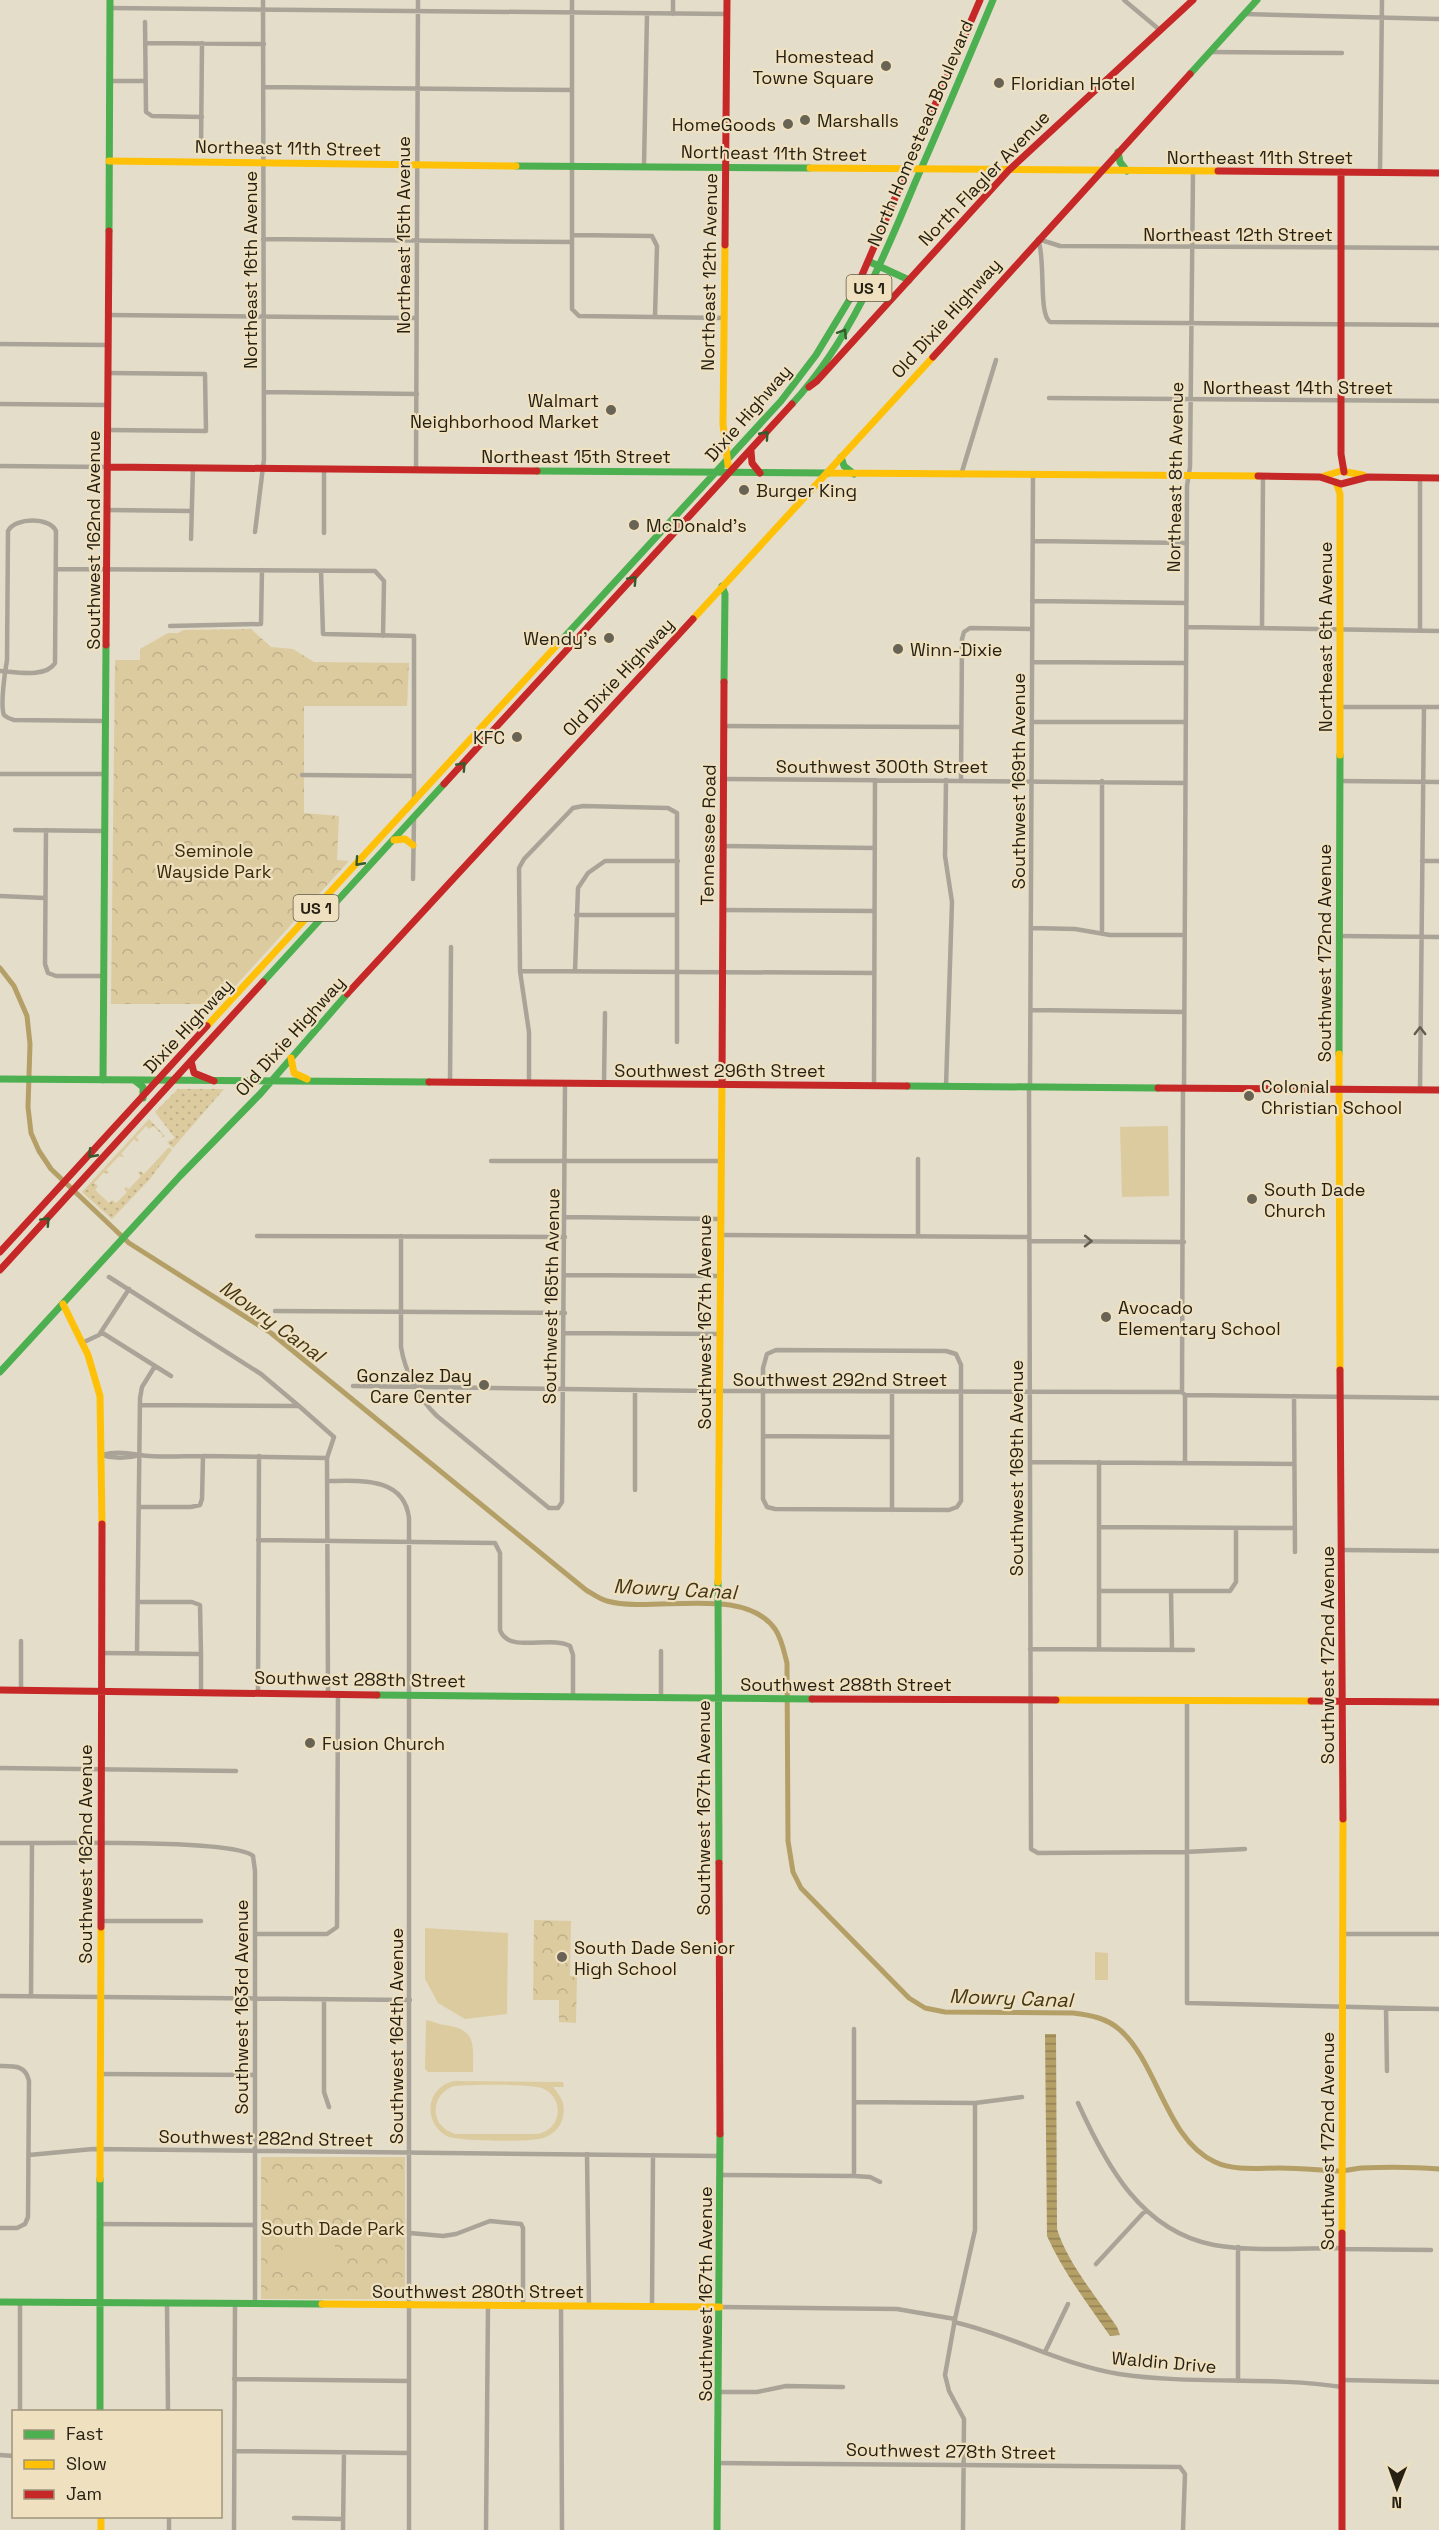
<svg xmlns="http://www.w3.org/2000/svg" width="1439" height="2530" font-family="'Space Grotesk',sans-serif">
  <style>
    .grass { fill: url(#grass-dots) }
    .park { fill: url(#park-crowns) }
    .garden { fill: #ddcba0; fill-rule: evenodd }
    .water { fill: url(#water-rules) }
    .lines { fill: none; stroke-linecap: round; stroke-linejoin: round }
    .canal { stroke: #b49f67; stroke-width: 5 }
    .street { stroke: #a9a497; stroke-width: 4.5 }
    .fast { stroke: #4caf50; stroke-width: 7 }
    .slow { stroke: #ffc107; stroke-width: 7 }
    .jam { stroke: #c62828; stroke-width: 7 }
    .oneway { stroke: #355a2c }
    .oneway2 { stroke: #615c4f }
    .poi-dot { fill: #686354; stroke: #efe1c0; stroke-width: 2 }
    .labels { text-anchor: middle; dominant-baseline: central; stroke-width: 4.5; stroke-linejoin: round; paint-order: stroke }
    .shield { fill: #efe1c0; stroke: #625b48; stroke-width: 1.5 }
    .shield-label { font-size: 16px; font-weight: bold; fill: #262114 }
    .poi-label { font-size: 18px; fill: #262114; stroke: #efe1c0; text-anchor: start }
    .street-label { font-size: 18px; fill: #262114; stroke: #efe1c0 }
    .park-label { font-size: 18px; fill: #372b0b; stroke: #efe1c0 }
    .water-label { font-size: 20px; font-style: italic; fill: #423616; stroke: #efe1c0 }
  </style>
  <defs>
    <pattern id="grass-dots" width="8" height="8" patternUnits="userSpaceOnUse" patternTransform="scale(1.5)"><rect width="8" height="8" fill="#ddcba0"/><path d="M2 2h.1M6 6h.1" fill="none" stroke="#beae89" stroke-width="1.8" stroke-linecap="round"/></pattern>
    <pattern id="park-crowns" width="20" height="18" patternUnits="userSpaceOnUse" patternTransform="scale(1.5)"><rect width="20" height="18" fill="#ddcba0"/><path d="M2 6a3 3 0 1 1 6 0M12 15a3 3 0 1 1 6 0" fill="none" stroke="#beae89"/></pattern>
    <pattern id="water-rules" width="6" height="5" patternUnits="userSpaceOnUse" patternTransform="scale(1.5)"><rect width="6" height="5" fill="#b49f67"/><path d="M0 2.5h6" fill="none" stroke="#928154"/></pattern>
  </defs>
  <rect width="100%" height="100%" fill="#e4ddca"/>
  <path class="grass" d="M178 1089H224L173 1148 167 1142 175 1138 155 1112Z
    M149 1119 165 1136 161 1138 163 1135 153 1126 149 1129 146 1126 136 1137 139 1140 137 1142 134 1139 121 1154 124 1157 119 1156 106 1170 109 1172 107 1174 104 1172 94 1183 98 1186 95 1190 109 1203 112 1200 116 1203 127 1192 124 1189 126 1187 129 1189 141 1176 138 1173 140 1171 144 1174 169 1147 172 1150 149 1180 112 1219 82 1192Z"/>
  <path class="park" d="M251 629 271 647 293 649 314 662 409 663 407 706H304V813L339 816 337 860 349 861 219 1004H111L115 660H140V649L168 633H178L183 630Z
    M534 1920 571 1921 570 1976H577L576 2023 559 2022V2000H533Z
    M261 2157H405V2299H261Z"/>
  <path class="garden" d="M1168 1126 1169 1196 1122 1197 1120 1127Z
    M425 1928 508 1933 507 2014 465 2019 438 2003 425 1979Z
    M1095 1952 1108 1953V1980H1095Z
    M426 2020C432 2021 438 2024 444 2025 477 2029 473 2044 473 2072H428L425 2069Z
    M455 2081 563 2082 564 2087H553C560 2095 566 2104 563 2116 562 2125 555 2133 546 2137 534 2143 464 2141 449 2137 422 2125 425 2086 455 2081ZM454 2086C470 2085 531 2083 544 2089 554 2094 560 2105 557 2116 555 2126 547 2132 538 2134H455L446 2130 439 2123C431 2107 438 2092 454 2086Z
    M270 2177H283V2204H269Z
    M289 2240H315L316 2244 335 2245V2271L282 2270V2255H289Z"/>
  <path class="water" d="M1045 2034H1056L1057 2229C1067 2262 1097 2298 1117 2327L1120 2335 1110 2336C1088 2304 1063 2272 1047 2236Z"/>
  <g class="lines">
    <path class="canal" d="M0 968 14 986 27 1016 30 1044 28 1107 31 1133 39 1151 51 1169 129 1243 271 1333 586 1590C593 1594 599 1599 607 1601 653 1614 743 1584 775 1629 782 1639 784 1652 787 1663L788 1841 793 1872 801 1888 909 1998 925 2008 945 2012 1073 2013C1090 2015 1107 2018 1120 2030 1158 2063 1166 2140 1215 2162 1234 2171 1258 2168 1279 2168 1299 2168 1318 2170 1338 2171 1346 2171 1353 2169 1361 2168 1386 2167 1414 2167 1439 2169"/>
    <path class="street" d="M572 0V309L579 316 725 318
      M1124 0 1161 31
      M110 8 727 14
      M673 14V0
      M1244 14 1439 19
      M145 22 146 112 152 116 202 117
      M145 43 264 44
      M1210 52 1342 53
      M110 81H144
      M264 87 572 90
      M201 150 202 43
      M644 166 647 14
      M1380 173 1382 0
      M572 235 652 236 657 246 655 316
      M263 239 572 242
      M1038 239C1046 258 1038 314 1050 322L1439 325
      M1038 239 1060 246 1439 248
      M108 315 416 318
      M0 344 108 345
      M108 373 205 374 206 431 108 430
      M264 392 417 394
      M1049 398 1439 401
      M0 404 108 405
      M0 466 108 467
      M416 470 418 0
      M961 475 996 360
      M108 510 191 511
      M255 532 264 459 263 0
      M324 533V469
      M191 539 193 467
      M1033 541 1187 543
      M57 569 375 571 384 581 383 636
      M321 571 323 634 414 636V800
      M1032 601 1186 603
      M170 626 261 624 262 570
      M1186 627 1439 631
      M1262 627 1263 477
      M1420 630V478
      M1032 662 1186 663
      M0 671C16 672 46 678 55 663L56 531C50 517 15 517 8 531L7 660C5 671 0 706 4 715 7 718 11 719 14 720L106 721
      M1340 707H1439
      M1032 722H1185
      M725 726 961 727
      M0 774H105
      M302 775 414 776
      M724 779 1185 783
      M946 780 945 856 952 902 946 1086
      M961 780 962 639 964 632 970 628 1032 629
      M1340 781 1439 782
      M15 830 105 831
      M46 830 45 964 48 973 56 976H105
      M723 846 875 848
      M1422 861H1439
      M413 879 414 819
      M0 896 45 898
      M722 910 874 911
      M576 915H677
      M1031 928 1075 929 1110 935H1184
      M1102 933V781
      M1339 936 1439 937
      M520 971 874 973
      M575 971 578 888 588 873 605 861H678
      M1031 1010 1184 1012
      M450 1083 451 947
      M529 1083V1032L520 971 519 868 524 859 573 808 583 806 668 808 677 813V1042
      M604 1084 605 1013
      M874 1086 875 780
      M1029 1087 1031 1849 1038 1853 1185 1852 1245 1849
      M1030 1087 1033 476
      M1183 1088 1182 1392 1185 1395V1463
      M1184 1088 1187 486 1190 467 1193 172
      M1420 1090 1424 707
      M491 1161H720
      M565 1217 719 1219
      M720 1235 1029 1237
      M257 1236 565 1237
      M401 1236V1347C405 1372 419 1399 437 1416L549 1508H558L562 1502 565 1083
      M918 1236V1159
      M1029 1241 1184 1242
      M565 1275 719 1276
      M109 1277 261 1374 299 1406
      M275 1311 565 1313
      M101 1332 171 1376
      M565 1333 719 1334
      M84 1342 99 1335 129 1289
      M776 1350 946 1351 956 1354 961 1365V1501L957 1507 949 1510 775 1509 767 1507 763 1499V1368L767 1354Z
      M353 1386 709 1391 1182 1392
      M1185 1395 1439 1398
      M1294 1396 1295 1552
      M140 1405 299 1406 334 1437 327 1458 203 1456
      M764 1436 892 1437V1510
      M892 1437V1392
      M101 1455C115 1459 126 1459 139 1455
      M102 1455C116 1451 126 1453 140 1455 160 1458 182 1456 203 1456L202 1499 200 1505 191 1507H139
      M327 1458 328 1693
      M1030 1462 1294 1464
      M1099 1462V1649
      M327 1481C360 1481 404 1476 409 1518V2530
      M635 1490V1390
      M1099 1527 1294 1528
      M258 1540 495 1543 500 1553V1630C508 1654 551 1635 570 1646L573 1655V1697
      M1342 1550 1439 1551
      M1099 1591H1230L1236 1582V1528
      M1171 1592 1172 1650
      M138 1602H192L200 1605 201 1654
      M1030 1649 1193 1650
      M101 1653 201 1654V1692
      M137 1653 140 1398 142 1387 155 1366
      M21 1691V1641
      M258 1693 259 1456
      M661 1698V1651
      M1187 1701V2003L1439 2009
      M0 1768 236 1771
      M0 1843C38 1844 234 1838 253 1856L255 1871V2304
      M100 1921H201
      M255 1934H327L337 1927 338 1693
      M1343 1934H1439
      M0 1996 410 2000
      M31 1996 32 1844
      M324 1999V2092L329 2107
      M1386 2008 1387 2071
      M854 2029V2176
      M0 2066C14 2066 26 2065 29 2081L28 2217 25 2224 17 2228H0
      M100 2074 255 2075
      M854 2102 975 2103 1022 2097
      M1078 2103C1106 2165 1141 2231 1214 2245 1254 2252 1302 2248 1342 2248
      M587 2154 589 2306
      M29 2155 93 2149 720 2156
      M720 2175 854 2176 870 2177 880 2182
      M99 2224 255 2225
      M410 2233 443 2236 456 2234 490 2221 521 2224 523 2228V2306
      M1342 2249 1431 2250
      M1096 2264 1145 2211
      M20 2302V2412
      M167 2304 168 2412
      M561 2306 562 2530
      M652 2307 653 2155
      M720 2307 897 2309 955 2319
      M954 2322C1011 2335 1062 2365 1119 2374 1193 2385 1268 2376 1342 2387
      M1045 2352 1068 2304
      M234 2379 409 2381
      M1342 2380 1439 2382
      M1238 2381V2247
      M720 2392H757L786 2386 843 2387
      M234 2451 409 2453
      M0 2455 14 2456
      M718 2463 1180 2467 1185 2474 1183 2530
      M169 2516V2530
      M294 2518 343 2519
      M234 2530 235 2304
      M343 2530 344 2452
      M486 2530 488 2305
      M963 2530 964 2419 949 2391 945 2375 955 2319 975 2230V2103"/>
    <path class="fast" d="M1190 74 1257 0
      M1118 152 1120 162 1127 171
      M516 166 810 168
      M109 231 110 0
      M870 262 909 280
      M792 404C849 342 882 262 914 185 941 124 967 62 993 0
      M841 457 844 466 854 474
      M537 471 829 473
      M722 586 725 594 724 682
      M557 645 781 401 816 355 856 289
      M263 982 444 784
      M1339 1054 1340 755
      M0 1079 429 1082
      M103 1080 106 645
      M134 1080 143 1087V1098
      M907 1086 1158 1088
      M0 1372 180 1176 261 1093 347 994
      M718 1582 719 1863
      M377 1695 812 1699
      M0 2302 322 2304
      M100 2412V2179
      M717 2530 720 2134"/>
    <path class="slow" d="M109 161 516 166
      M810 168 1218 171
      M725 245 723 424 728 465
      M829 473 1258 476
      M1324 476 1341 471 1363 475
      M1336 482 1340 494V755
      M693 619 933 357
      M394 840 405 839 413 845
      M207 1026 557 645
      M1339 1054 1340 1370
      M291 1058 294 1073 307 1079
      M63 1304 88 1355 100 1396 102 1524
      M718 1582 722 1081
      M1056 1700 1311 1701
      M100 2179 101 1927
      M1342 2233 1343 1819
      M322 2304 720 2307
      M101 2516V2530"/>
    <path class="jam" d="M1218 171 1439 173
      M1341 172V454L1344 472
      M725 245 727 0
      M856 289 980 0
      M933 357 1190 74
      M809 387 817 381 1009 170 1193 0
      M751 451 752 463 760 473
      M108 467 537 471
      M1258 476 1320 477 1341 484 1368 477 1439 478
      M106 645 109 231
      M444 784 792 404
      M347 994 693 619
      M191 1061 194 1073 214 1081
      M722 1081 724 682
      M429 1082 907 1086
      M1158 1088 1439 1090
      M0 1252 207 1026
      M0 1270 263 982
      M1340 1370 1343 1819
      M0 1690 377 1695
      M812 1699 1056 1700
      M1311 1701 1439 1702
      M719 1863 720 2134
      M101 1927 102 1524
      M1342 2530V2233"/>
  </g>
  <defs><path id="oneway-chevron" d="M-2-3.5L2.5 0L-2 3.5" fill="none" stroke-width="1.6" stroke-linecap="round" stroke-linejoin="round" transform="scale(1.5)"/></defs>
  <g class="oneway">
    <use href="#oneway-chevron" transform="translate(843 333) rotate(-58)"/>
    <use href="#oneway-chevron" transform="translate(765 435) rotate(-48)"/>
    <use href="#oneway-chevron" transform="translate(633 580) rotate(-47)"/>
    <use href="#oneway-chevron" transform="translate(462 766) rotate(-47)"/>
    <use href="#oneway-chevron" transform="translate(359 862) rotate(132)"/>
    <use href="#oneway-chevron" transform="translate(92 1154) rotate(132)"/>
    <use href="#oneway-chevron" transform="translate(46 1221) rotate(-47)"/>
  </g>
  <g class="oneway2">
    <use href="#oneway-chevron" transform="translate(1420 1031) rotate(-90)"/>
    <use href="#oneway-chevron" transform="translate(1088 1241) rotate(1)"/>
  </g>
  <g class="poi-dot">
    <circle cx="886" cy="66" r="6"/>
    <circle cx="999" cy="83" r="6"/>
    <circle cx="805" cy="120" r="6"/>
    <circle cx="788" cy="124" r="6"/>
    <circle cx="611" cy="410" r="6"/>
    <circle cx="744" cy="490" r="6"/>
    <circle cx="634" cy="525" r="6"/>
    <circle cx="609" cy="638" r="6"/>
    <circle cx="898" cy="649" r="6"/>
    <circle cx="517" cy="737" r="6"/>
    <circle cx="1249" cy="1096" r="6"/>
    <circle cx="1252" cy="1199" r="6"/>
    <circle cx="1106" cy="1317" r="6"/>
    <circle cx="484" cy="1385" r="6"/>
    <circle cx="310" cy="1743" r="6"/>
    <circle cx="562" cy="1957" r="6"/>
  </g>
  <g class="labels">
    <g class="shield">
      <rect x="846.5" y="275" width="45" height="26" rx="4.5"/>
      <rect x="293.5" y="895" width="45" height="26" rx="4.5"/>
    </g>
    <g class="shield-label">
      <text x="869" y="288">US 1</text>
      <text x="316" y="908">US 1</text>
    </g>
    <g class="poi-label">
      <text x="874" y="56" text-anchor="end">Homestead<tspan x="874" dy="21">Towne Square</tspan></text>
      <text x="1011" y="83">Floridian Hotel</text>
      <text x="817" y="120">Marshalls</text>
      <text x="776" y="124" text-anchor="end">HomeGoods</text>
      <text x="599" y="400" text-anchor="end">Walmart<tspan x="599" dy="21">Neighborhood Market</tspan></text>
      <text x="756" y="490">Burger King</text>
      <text x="646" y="525">McDonald's</text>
      <text x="597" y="638" text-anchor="end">Wendy's</text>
      <text x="910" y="649">Winn-Dixie</text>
      <text x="505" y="737" text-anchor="end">KFC</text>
      <text x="1261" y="1086">Colonial<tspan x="1261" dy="21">Christian School</tspan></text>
      <text x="1264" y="1189">South Dade<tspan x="1264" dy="21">Church</tspan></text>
      <text x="1118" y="1307">Avocado<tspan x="1118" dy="21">Elementary School</tspan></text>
      <text x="472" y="1375" text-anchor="end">Gonzalez Day<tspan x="472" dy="21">Care Center</tspan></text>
      <text x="322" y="1743">Fusion Church</text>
      <text x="574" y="1947">South Dade Senior<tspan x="574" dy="21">High School</tspan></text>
    </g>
    <g class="street-label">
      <text transform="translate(920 133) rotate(-67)">North Homestead Boulevard</text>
      <text transform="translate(288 148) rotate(1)">Northeast 11th Street</text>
      <text transform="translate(774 153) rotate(1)">Northeast 11th Street</text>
      <text x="1260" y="157">Northeast 11th Street</text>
      <text transform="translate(984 178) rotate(-46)">North Flagler Avenue</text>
      <text x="1238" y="234">Northeast 12th Street</text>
      <text transform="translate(403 235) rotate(-90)">Northeast 15th Avenue</text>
      <text transform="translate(250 270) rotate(-90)">Northeast 16th Avenue</text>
      <text transform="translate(709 272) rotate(-89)">Northeast 12th Avenue</text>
      <text transform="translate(946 318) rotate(-48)">Old Dixie Highway</text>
      <text x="1298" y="387">Northeast 14th Street</text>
      <text transform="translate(748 413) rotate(-49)">Dixie Highway</text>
      <text x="576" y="456">Northeast 15th Street</text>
      <text transform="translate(1175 477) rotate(-89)">Northeast 8th Avenue</text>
      <text transform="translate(93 540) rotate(-90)">Southwest 162nd Avenue</text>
      <text transform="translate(1325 637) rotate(-90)">Northeast 6th Avenue</text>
      <text transform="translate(618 677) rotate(-47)">Old Dixie Highway</text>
      <text x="882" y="766">Southwest 300th Street</text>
      <text transform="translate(1018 781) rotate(-90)">Southwest 169th Avenue</text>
      <text transform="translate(708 835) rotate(-89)">Tennessee Road</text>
      <text transform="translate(1324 953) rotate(-90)">Southwest 172nd Avenue</text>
      <text transform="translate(188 1026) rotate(-47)">Dixie Highway</text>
      <text transform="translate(290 1036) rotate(-48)">Old Dixie Highway</text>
      <text x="720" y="1070">Southwest 296th Street</text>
      <text transform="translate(551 1296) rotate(-89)">Southwest 165th Avenue</text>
      <text transform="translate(704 1322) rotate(-90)">Southwest 167th Avenue</text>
      <text x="840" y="1379">Southwest 292nd Street</text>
      <text transform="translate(1016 1468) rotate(-90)">Southwest 169th Avenue</text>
      <text transform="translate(1327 1655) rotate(-90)">Southwest 172nd Avenue</text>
      <text transform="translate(360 1679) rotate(1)">Southwest 288th Street</text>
      <text x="846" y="1684">Southwest 288th Street</text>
      <text transform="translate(703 1808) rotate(-90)">Southwest 167th Avenue</text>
      <text transform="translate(85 1854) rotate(-90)">Southwest 162nd Avenue</text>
      <text transform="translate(241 2007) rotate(-90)">Southwest 163rd Avenue</text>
      <text transform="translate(396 2036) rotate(-90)">Southwest 164th Avenue</text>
      <text transform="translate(266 2138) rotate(1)">Southwest 282nd Street</text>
      <text transform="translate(1327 2141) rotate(-90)">Southwest 172nd Avenue</text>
      <text x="478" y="2291">Southwest 280th Street</text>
      <text transform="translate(705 2294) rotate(-90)">Southwest 167th Avenue</text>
      <text transform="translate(1164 2362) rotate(5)">Waldin Drive</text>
      <text transform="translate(951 2451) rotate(1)">Southwest 278th Street</text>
    </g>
    <g class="park-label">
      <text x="214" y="850">Seminole<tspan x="214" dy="21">Wayside Park</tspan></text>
      <text x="333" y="2228">South Dade Park</text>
    </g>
    <g class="water-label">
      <text transform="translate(272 1321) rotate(36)">Mowry Canal</text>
      <text transform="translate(675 1589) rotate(3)">Mowry Canal</text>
      <text transform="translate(1011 1998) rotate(2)">Mowry Canal</text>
    </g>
  </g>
  <rect x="12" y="2410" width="210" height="108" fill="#efe1c0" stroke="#9f947b" stroke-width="1.5"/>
  <rect x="24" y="2430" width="30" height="9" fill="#4caf50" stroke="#9f947b" stroke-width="1.5"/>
  <text x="66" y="2440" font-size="18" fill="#262114">Fast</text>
  <rect x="24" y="2460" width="30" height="9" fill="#ffc107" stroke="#9f947b" stroke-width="1.5"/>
  <text x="66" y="2470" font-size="18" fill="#262114">Slow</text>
  <rect x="24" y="2490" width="30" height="9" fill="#c62828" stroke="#9f947b" stroke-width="1.5"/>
  <text x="66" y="2500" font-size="18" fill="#262114">Jam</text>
  <g transform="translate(1397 2488) rotate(181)" stroke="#efe1c0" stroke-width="4.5" paint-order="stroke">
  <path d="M0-4.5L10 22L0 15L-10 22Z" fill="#262114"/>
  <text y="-9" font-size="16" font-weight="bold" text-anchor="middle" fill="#262114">N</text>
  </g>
</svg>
